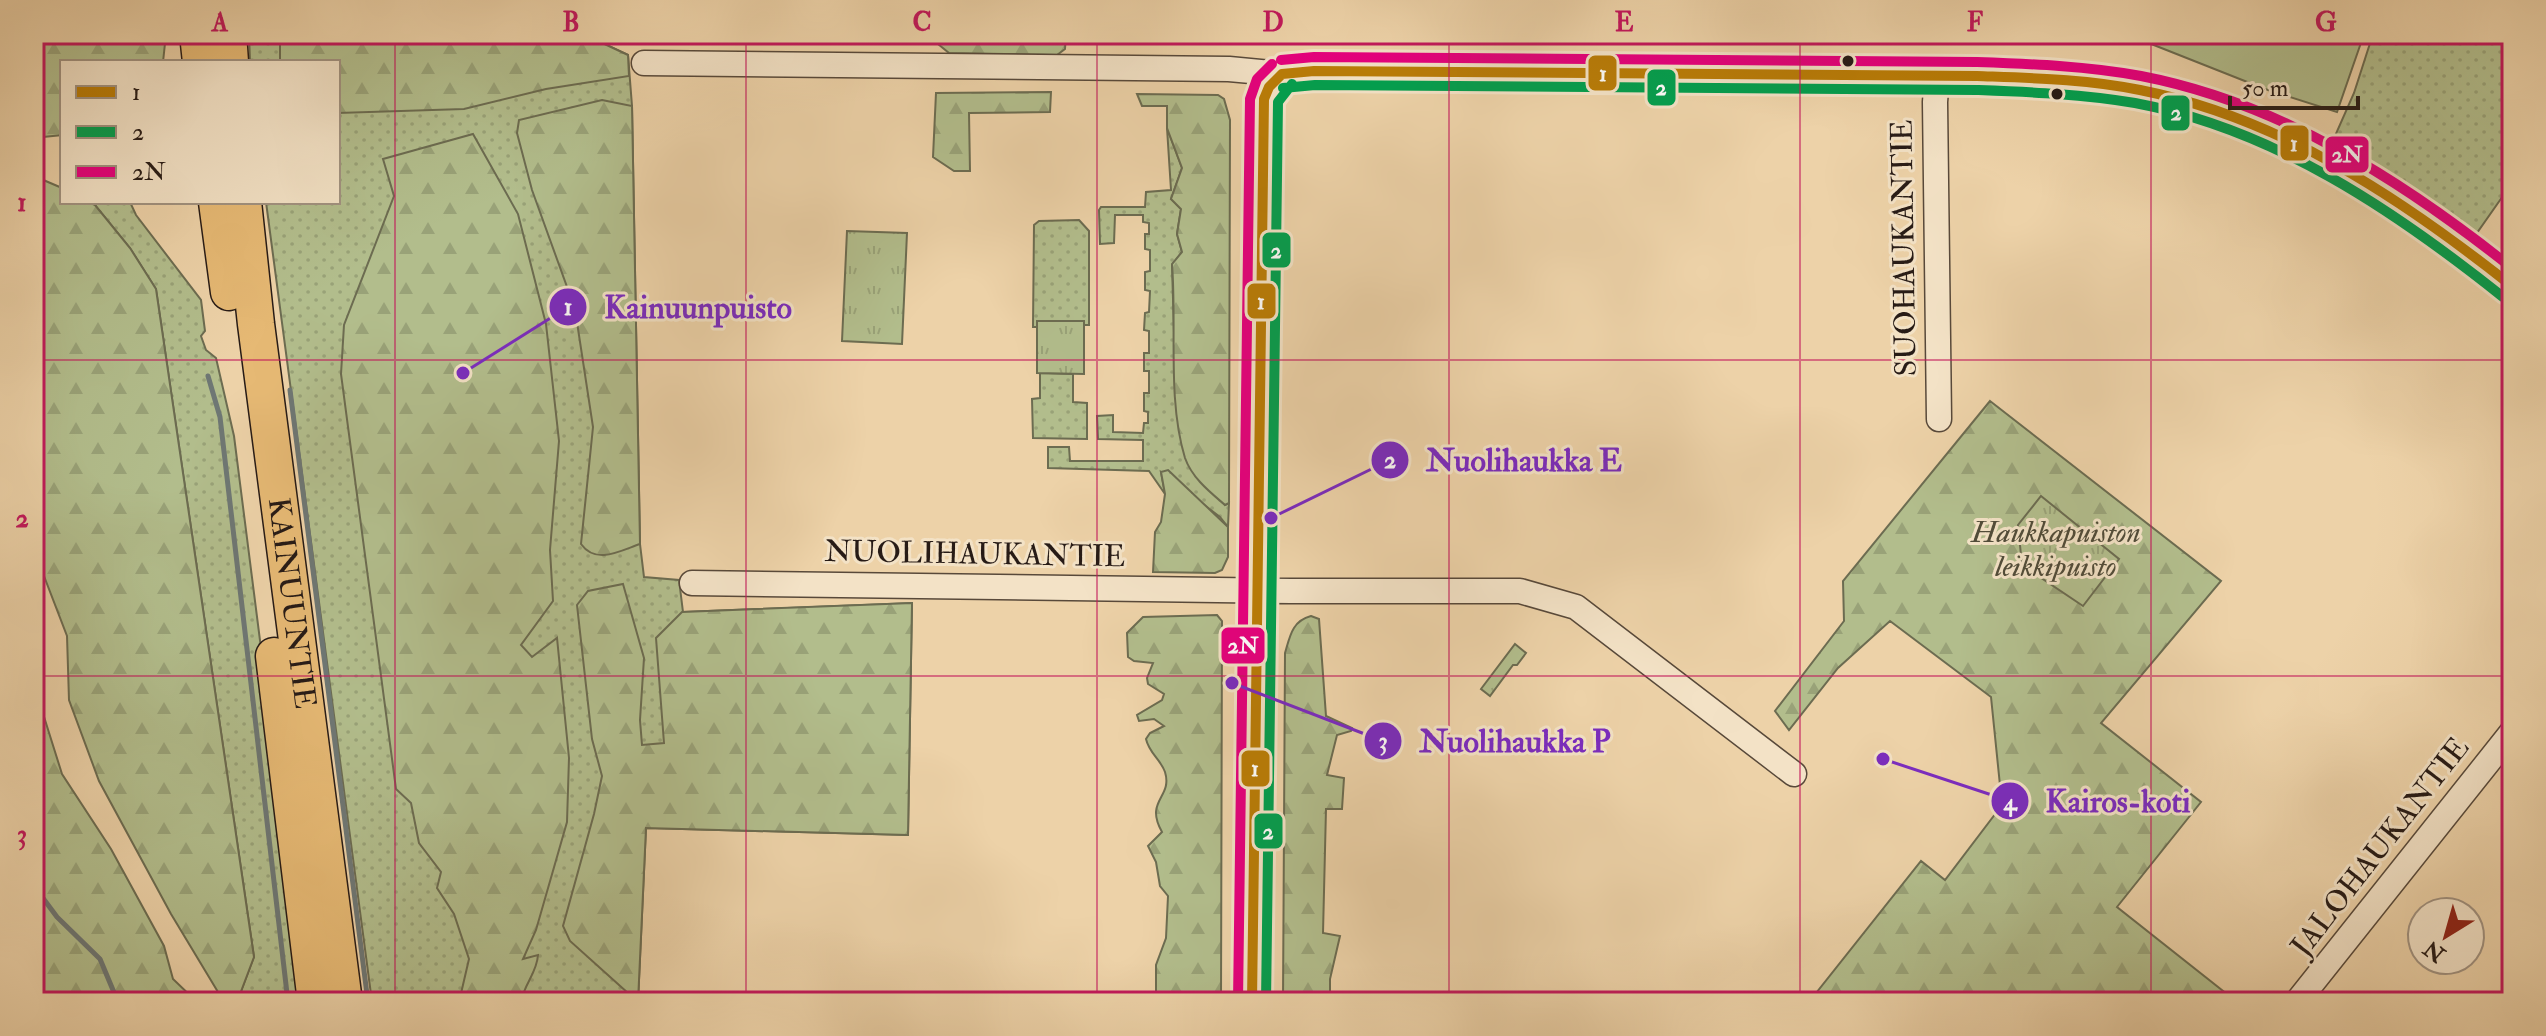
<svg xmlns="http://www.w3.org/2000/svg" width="2546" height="1036" font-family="'IM FELL Double Pica',serif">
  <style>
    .grass { fill: url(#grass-dots); stroke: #6c6c51; stroke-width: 2 }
    .forest { fill: url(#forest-firs); stroke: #6c6c51; stroke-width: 2 }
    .park { fill: url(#park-tufts); stroke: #6c6c51; stroke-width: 2 }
    .garden { fill: #b2bd8c; stroke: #6c6c51; stroke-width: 2 }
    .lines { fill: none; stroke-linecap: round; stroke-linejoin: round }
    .stream { stroke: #6e7774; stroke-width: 5 }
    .minor-casing { stroke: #58493a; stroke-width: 27 }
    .highway-casing { stroke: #271b16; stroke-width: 39 }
    .minor { stroke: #f3e2c6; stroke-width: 24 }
    .highway { stroke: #e6b974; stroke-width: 36 }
    .bus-1-casing { stroke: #f3e2c6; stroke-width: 16 }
    .bus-2-casing { stroke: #f3e2c6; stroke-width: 16 }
    .bus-3-casing { stroke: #f3e2c6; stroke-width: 16 }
    .bus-1 { stroke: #b97c07; stroke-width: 10 }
    .bus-2 { stroke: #029f4e; stroke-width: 10 }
    .bus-3 { stroke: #e5007d; stroke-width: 10 }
    .grid { fill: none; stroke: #c2185b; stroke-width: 2; stroke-opacity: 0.55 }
    .bus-dot { fill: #271b16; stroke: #f3e2c6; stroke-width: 3 }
    .labels { text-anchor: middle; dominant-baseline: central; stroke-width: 6; stroke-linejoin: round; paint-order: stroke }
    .street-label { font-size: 30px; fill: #271b16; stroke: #f3e2c6 }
    .park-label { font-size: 30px; font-style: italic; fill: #514c39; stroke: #f3e2c6 }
    .leader { fill: none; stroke: #7b2cbf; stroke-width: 3 }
    .callout-dot { fill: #7b2cbf; stroke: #f3e2c6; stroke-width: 3 }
    .mark-label { font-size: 24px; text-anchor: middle; font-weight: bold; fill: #fff }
    .callout-label { font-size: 32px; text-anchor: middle; font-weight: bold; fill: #7b2cbf; stroke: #f3e2c6; stroke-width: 6; stroke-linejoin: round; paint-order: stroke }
    .line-badge { stroke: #f3e2c6; stroke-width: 3 }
    .badge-label { font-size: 22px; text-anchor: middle; font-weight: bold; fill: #fff }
    .neatline { fill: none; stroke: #c2185b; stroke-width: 3 }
    .grid-label { font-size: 26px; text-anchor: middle; font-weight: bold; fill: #c2185b }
  </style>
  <defs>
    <pattern id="grass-dots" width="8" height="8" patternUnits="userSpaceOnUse" patternTransform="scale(2)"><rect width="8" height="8" fill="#b2bd8c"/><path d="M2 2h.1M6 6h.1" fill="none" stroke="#99a278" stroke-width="1.8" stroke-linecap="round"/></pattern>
    <pattern id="forest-firs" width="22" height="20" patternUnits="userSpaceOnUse" patternTransform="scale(2)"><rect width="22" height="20" fill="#b2bd8c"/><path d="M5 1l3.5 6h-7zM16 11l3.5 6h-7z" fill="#99a278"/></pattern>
    <pattern id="park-tufts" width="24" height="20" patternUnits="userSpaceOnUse" patternTransform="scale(2)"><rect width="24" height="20" fill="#b2bd8c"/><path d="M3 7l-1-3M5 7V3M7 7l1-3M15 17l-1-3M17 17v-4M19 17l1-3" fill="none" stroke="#99a278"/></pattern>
  </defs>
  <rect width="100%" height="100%" fill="#edd2a8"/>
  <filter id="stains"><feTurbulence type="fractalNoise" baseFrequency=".0025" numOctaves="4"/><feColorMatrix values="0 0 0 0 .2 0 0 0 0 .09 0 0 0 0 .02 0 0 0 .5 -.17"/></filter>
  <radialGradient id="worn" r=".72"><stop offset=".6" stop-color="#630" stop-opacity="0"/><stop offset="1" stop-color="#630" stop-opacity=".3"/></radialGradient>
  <path class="grass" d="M249 34H565L596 40 628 55 632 106 640 544 644 577 679 580 683 612 912 603 908 835 646 828 638 1002H372L266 202H338V62H250Z
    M2373 34H2512V183L2472 240 2393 179 2331 145 2354 93Z
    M1167 128 1182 168 1171 199 1181 209 1177 234 1182 252 1172 265 1176 400 1186 459 1225 505 1229 503 1228 527 1220 517 1161 472 1165 494 1149 471 1048 468V447H1069L1070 461H1143V440L1098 439 1097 416 1113 415V432L1143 433 1144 423H1148V412L1144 411V393H1149V371H1144V353H1149V331L1144 330 1145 313 1149 312 1150 291 1145 290V272L1150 271V250L1145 249V234H1149V223L1143 222V215H1115L1114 243 1100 244 1099 210 1101 207H1145L1146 192 1171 190Z
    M89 202H130L136 215 201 300 205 331 201 336 206 350 216 358 234 436 306 1002H237L254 957 156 289 130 248 95 205Z
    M1079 220 1089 231V325H1084V321H1038L1037 327H1033L1034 225 1039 221Z
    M1040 373 1073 374V402L1087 403V439L1033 438 1032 399 1040 398Z"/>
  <path class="forest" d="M34 34H166L163 62H62V135L34 138Z
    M280 34H565L596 40 628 55 629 76 546 89 464 109 338 113V62H280Z
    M937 34H1066L1065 49 1057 55 949 53 938 44Z
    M1051 92 1050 112 969 113 970 171H954L933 157 936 93Z
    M1137 94 1218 95 1224 99 1230 120 1229 503 1225 505C1210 492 1192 478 1185 458 1167 399 1177 326 1172 264L1182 252 1177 234 1181 209 1171 199 1182 168 1167 128V106H1142Z
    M602 100 632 106 640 544C620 551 596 565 581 544L593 427 575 309 532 190 517 133 519 120Z
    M473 134 518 214 546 324 559 441 550 550 553 601 521 645 532 657 557 638 569 758 567 822 536 930 523 959 538 955C537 973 524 984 521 1002H459L469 959 454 914 437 888 441 872 419 843 411 803 396 789 341 374 344 325 394 196 383 159Z
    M34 176 62 188V202H89L95 205 130 248 156 289 254 957 237 1002H224L171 914 99 781 69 700 67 636 34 550Z
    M1990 401 2221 581 2101 723 2201 802 2117 907 2237 1002H1809L1921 861 1945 880 2002 805 1991 697 1890 621 1838 668 1789 730 1775 711 1844 621 1843 581Z
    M1168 470 1228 527V557L1222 570 1215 573 1153 572 1155 532 1161 522 1165 494 1161 472Z
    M623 584 644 658 640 720 642 745 664 743 656 638 682 612 912 603 908 835 646 828 638 1002 570 941 563 926 594 814 602 776 592 739 577 605 588 591Z
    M1217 615 1222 621 1221 1002H1156V965L1166 938 1168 896 1160 886 1156 862 1148 846 1162 832C1144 800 1173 798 1165 772 1161 760 1149 753 1146 739L1150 733 1164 726 1154 719 1139 721 1137 715 1162 700 1164 694 1148 684 1147 678 1153 663 1134 661 1128 657 1127 633 1143 617Z
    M1311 616 1319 619 1326 716 1352 728 1351 731 1337 735 1327 775 1344 778 1342 809H1326L1323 933 1340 936 1330 979V1002H1283L1285 653C1290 636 1292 621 1311 616Z
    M34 661 40 704 62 774 111 849 164 946 173 979 197 1002H34Z"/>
  <path class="park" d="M847 231 907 233 902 344 842 341Z
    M1037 321H1084V374L1037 373Z
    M2041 496 2119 559 2083 606 2022 565 2018 525Z
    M1515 644 1526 653 1517 665H1513L1490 696 1481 689Z"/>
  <path class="garden" d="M2126 34H2364L2337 112 2265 89Z"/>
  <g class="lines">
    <path class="stream" d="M208 376 220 417 288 1002
      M290 390 368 1002
      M34 886 57 917 100 959 118 1002"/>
    <defs>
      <path id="minor" d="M644 63 1229 69 1282 74 1314 71 1977 76C2031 78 2086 80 2140 90 2275 114 2408 200 2512 286
        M1937 76 1935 102 1939 419
        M692 583 1291 591H1520L1576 607 1794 774
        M1252 1002 1264 99 1269 87 1282 74
        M2297 1002 2512 732"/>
      <g id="highway">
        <path d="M198 34 201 62"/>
        <path d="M228 34 230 62"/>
        <path d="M217 202 229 292"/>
        <path id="s1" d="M243 202 256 324 344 1002"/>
        <path d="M274 656 316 1002"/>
      </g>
    </defs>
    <use href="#minor" class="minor-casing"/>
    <use href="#highway" class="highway-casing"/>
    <use href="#minor" class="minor"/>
    <use href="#highway" class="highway"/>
    <defs>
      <path id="bus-1" d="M1282 74 1314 71 1977 76C2031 78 2087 79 2140 90 2281 118 2401 198 2512 286
        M1252 1002 1264 99 1269 87 1282 74"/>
      <path id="bus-2" d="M1283 88 1315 85 1977 90C2029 92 2083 94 2135 103 2274 129 2394 210 2503 297
        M1266 1002 1278 102 1292 84"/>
      <path id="bus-3" d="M1281 60 1314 57 1977 62C2032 64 2087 66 2141 76 2281 103 2403 181 2512 268
        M1238 1002 1250 99 1257 79 1272 64"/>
    </defs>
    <use href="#bus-1" class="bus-1-casing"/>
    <use href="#bus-2" class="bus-2-casing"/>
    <use href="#bus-3" class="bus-3-casing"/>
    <use href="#bus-1" class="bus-1"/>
    <use href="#bus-2" class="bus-2"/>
    <use href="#bus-3" class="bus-3"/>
  </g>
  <path class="grid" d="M395 34V1002M746 34V1002M1097 34V1002M1449 34V1002M1800 34V1002M2151 34V1002M34 360H2512M34 676H2512"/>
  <g class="bus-dot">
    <circle cx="1848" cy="61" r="7"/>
    <circle cx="2057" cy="94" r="7"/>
  </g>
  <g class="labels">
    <g class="street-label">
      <text transform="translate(1904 248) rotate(-91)">SUOHAUKANTIE</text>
      <text transform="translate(975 554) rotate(1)">NUOLIHAUKANTIE</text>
      <text stroke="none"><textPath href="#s1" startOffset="404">KAINUUNTIE</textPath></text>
      <text transform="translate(2380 847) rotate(-52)">JALOHAUKANTIE</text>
    </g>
    <g class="park-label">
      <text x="2056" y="532">Haukkapuiston<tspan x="2056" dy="34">leikkipuisto</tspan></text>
    </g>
  </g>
  <path class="leader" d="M463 373L568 307M1271 518L1390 460M1232 683L1383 741M1883 759L2010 801"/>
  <g class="callout-dot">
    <circle cx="463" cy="373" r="8"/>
    <circle cx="1271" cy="518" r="8"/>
    <circle cx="1232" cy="683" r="8"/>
    <circle cx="1883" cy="759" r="8"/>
    <circle cx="568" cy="307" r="20"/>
    <circle cx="1390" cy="460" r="20"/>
    <circle cx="1383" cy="741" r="20"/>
    <circle cx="2010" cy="801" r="20"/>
  </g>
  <g class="mark-label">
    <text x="568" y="315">1</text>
    <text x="1390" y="468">2</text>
    <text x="1383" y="749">3</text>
    <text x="2010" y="810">4</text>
  </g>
  <g class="callout-label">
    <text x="698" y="318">Kainuunpuisto</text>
    <text x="1524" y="471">Nuolihaukka E</text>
    <text x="1515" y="752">Nuolihaukka P</text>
    <text x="2118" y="812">Kairos-koti</text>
  </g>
  <g class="line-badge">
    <rect x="1587" y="54" width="31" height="38" rx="8" fill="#b97c07"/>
    <rect x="1646" y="68" width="31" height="39" rx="8" fill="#029f4e"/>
    <rect x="2160" y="94" width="31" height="38" rx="8" fill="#029f4e"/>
    <rect x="2279" y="124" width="31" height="38" rx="8" fill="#b97c07"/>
    <rect x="2324" y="135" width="46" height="39" rx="8" fill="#e5007d"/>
    <rect x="1261" y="231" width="31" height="38" rx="8" fill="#029f4e"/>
    <rect x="1246" y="282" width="31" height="38" rx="8" fill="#b97c07"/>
    <rect x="1220" y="626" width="46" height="39" rx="8" fill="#e5007d"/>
    <rect x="1240" y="749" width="31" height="39" rx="8" fill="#b97c07"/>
    <rect x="1253" y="812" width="31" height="38" rx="8" fill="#029f4e"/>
  </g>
  <g class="badge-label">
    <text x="1603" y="81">1</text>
    <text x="1661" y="95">2</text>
    <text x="2176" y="120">2</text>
    <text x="2294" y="151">1</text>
    <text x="2347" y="162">2N</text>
    <text x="1276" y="258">2</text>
    <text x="1261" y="309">1</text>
    <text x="1243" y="653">2N</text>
    <text x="1255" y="776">1</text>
    <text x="1268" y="839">2</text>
  </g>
  <rect width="2546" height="1036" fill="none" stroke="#edd2a8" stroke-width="88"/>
  <rect x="60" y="60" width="280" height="144" fill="#f3e2c6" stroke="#a19280" stroke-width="2"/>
  <rect x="76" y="86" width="40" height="12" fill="#b97c07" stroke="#a19280" stroke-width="2"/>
  <text x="132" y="100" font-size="24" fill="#271b16">1</text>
  <rect x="76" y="126" width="40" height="12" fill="#029f4e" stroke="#a19280" stroke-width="2"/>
  <text x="132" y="140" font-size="24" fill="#271b16">2</text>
  <rect x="76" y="166" width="40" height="12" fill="#e5007d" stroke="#a19280" stroke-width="2"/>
  <text x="132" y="180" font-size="24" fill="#271b16">2N</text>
  <g transform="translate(2446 936) rotate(217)"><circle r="38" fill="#f3e2c6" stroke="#a19280" stroke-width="2"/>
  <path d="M0-6L14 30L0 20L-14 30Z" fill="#8f2418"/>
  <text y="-12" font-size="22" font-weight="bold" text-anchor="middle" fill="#271b16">N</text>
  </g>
  <path d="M2230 96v12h128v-12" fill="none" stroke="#271b16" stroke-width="4"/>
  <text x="2242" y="96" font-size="24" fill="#271b16" stroke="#f3e2c6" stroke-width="6" paint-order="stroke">50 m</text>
  <rect x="44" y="44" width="2458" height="948" class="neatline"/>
  <g class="grid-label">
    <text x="220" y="31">A</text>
    <text x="571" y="31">B</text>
    <text x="922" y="31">C</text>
    <text x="1273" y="31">D</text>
    <text x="1624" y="31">E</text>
    <text x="1975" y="31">F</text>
    <text x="2326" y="31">G</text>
    <text x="22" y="211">1</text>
    <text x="22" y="527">2</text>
    <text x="22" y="843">3</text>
  </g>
  <rect width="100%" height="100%" filter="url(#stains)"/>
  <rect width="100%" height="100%" fill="url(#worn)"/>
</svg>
